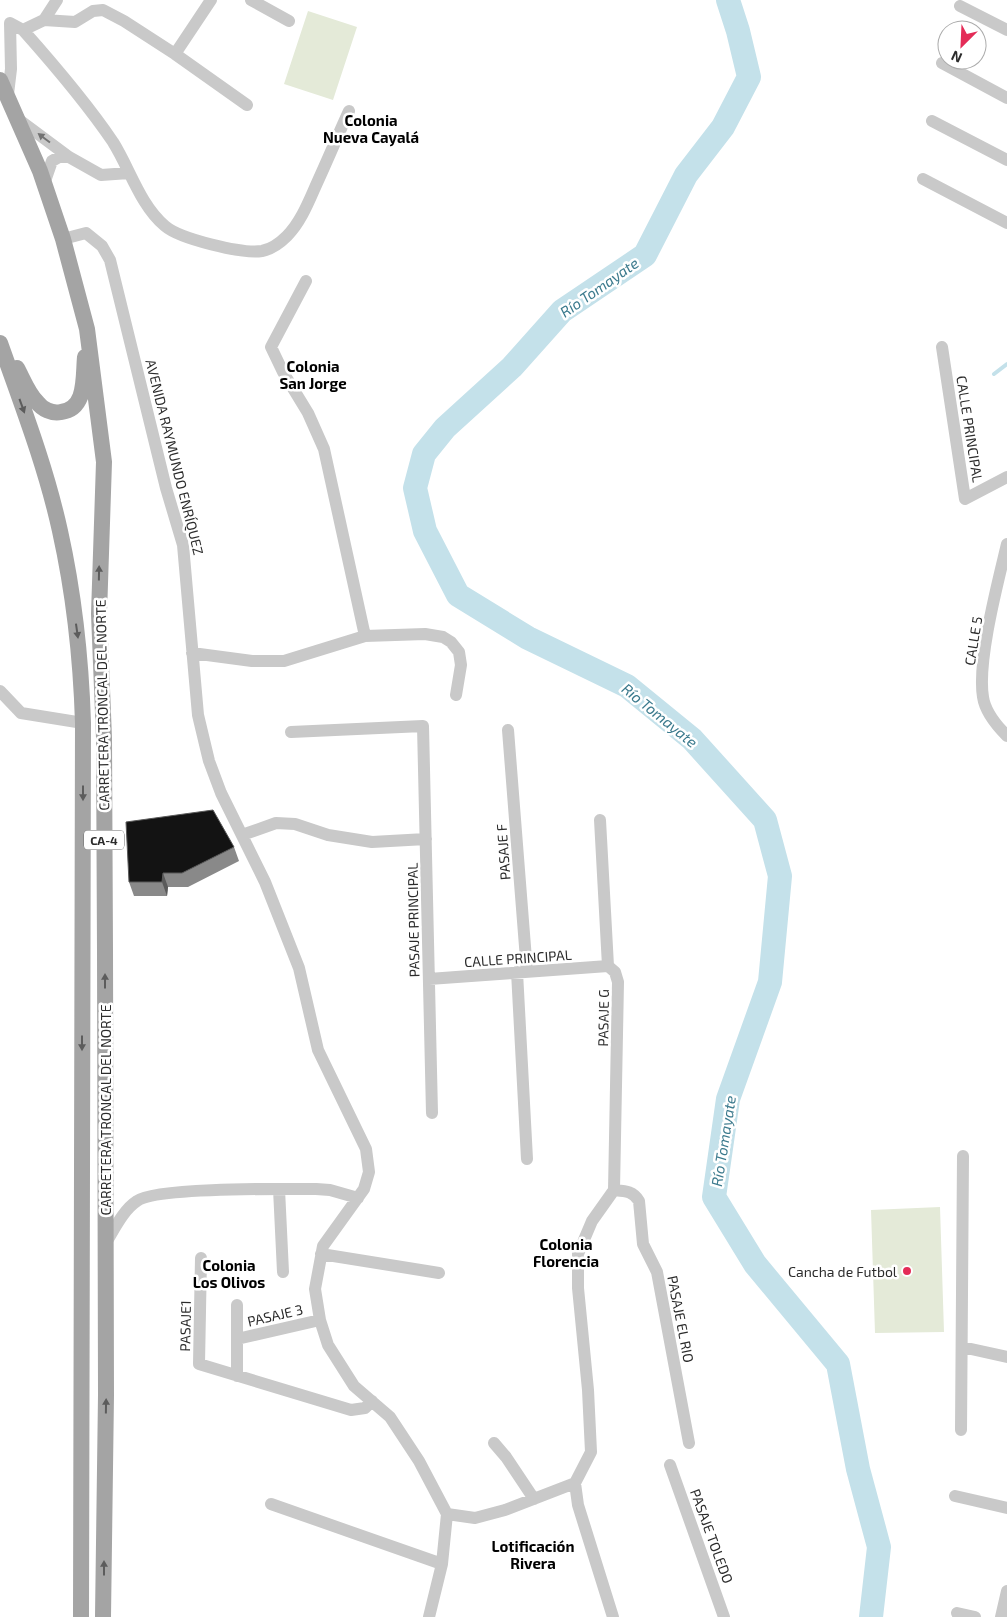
<svg xmlns="http://www.w3.org/2000/svg" width="1007" height="1617" font-family="'Exo 2',sans-serif">
  <style>
    .green { fill: #e4ead8 }
    .lines { fill: none; stroke-linecap: round; stroke-linejoin: round }
    .stream { stroke: #c4e1ea; stroke-width: 4 }
    .river { stroke: #c4e1ea; stroke-width: 24 }
    .minor { stroke: #c9c9c9; stroke-width: 12 }
    .major { stroke: #a4a4a4; stroke-width: 16 }
    .wall { fill: #898989 }
    .shaded-wall { fill: #5a5a5a }
    .building { fill: #131313; stroke: #5a5a5a }
    .oneway { fill: #737373 }
    .oneway2 { fill: #5c5c5c }
    .poi-dot { fill: #e42c57; stroke: #fff; stroke-width: 2 }
    .labels { text-anchor: middle; dominant-baseline: central; stroke-width: 5; stroke-linejoin: round; paint-order: stroke }
    .shield { fill: #fff; stroke: #6b6b6b; stroke-width: 1 }
    .shield-label { font-size: 12px; font-weight: bold; fill: #2c2c2c }
    .street-label { font-size: 14px; fill: #2c2c2c; stroke: #fff }
    .poi-label { font-size: 14px; fill: #2c2c2c; stroke: #fff; text-anchor: end }
    .neighbourhood-label { font-size: 15px; font-weight: bold; fill: #000; stroke: #fff }
    .water-label { font-size: 15px; font-style: italic; fill: #3b7a8d; stroke: #fff }
  </style>
  <rect width="100%" height="100%" fill="#fff"/>
  <path class="green" d="M308 11 357 27 333 100 284 84Z
    M940 1207 944 1332 875 1333 871 1210Z"/>
  <g class="lines">
    <path class="stream" d="M994 374 1007 364"/>
    <path class="river" d="M728 0 738 31 749 77 723 127 686 175 645 255 562 311 512 367 445 428 424 454 415 488 425 531 458 595 528 638 627 686 692 739 765 820 780 876 770 982 728 1099 714 1197 755 1264 838 1364 858 1469 879 1547 871 1617"/>
    <path class="minor" d="M251 0 289 21
      M960 6 1007 30
      M44 20 57 0
      M23 30 44 20 75 22 93 11 103 10 124 21 175 54 247 105
      M175 54 211 0
      M942 63 1007 98
      M8 94 11 69 10 23 23 30C55 66 86 102 113 142 130 169 140 205 165 226 180 239 242 254 262 251 272 249 280 243 287 236 301 222 309 201 317 183 328 159 338 135 349 111
      M18 119 69 157 101 175 129 173
      M932 121 1007 160
      M923 179 1007 223
      M44 184 52 161 59 157H69
      M63 239 86 233 102 246 110 260 166 488 183 545 198 715 209 761 221 793 265 882 299 968 318 1050 366 1149 369 1172 364 1189 323 1246 315 1289 320 1320 328 1345 354 1386 390 1417 419 1461 447 1514 442 1564 429 1617
      M306 281 271 347 283 372 308 413 324 449 365 636
      M942 347 965 499 1007 477
      M1007 544C998 582 977 661 983 697 985 711 997 726 1007 736
      M192 653 252 661H284L365 636 425 634 443 637 451 642 459 652 461 665 456 695
      M0 691 21 713 83 723
      M508 730 527 972
      M291 732 423 726 432 1113
      M600 820 608 966 615 972 618 982 614 1190
      M242 835 276 823 295 824 328 835 372 842 426 839
      M517 972 527 1159
      M429 979 608 966
      M279 1189 283 1272
      M614 1190C625 1191 633 1191 639 1201L643 1244 657 1272 689 1443
      M105 1244C114 1230 123 1210 137 1201 156 1187 285 1189 316 1189L330 1190 358 1198
      M321 1254 439 1273
      M201 1258 199 1364 351 1410 365 1408 372 1401
      M237 1305V1376
      M237 1339 320 1320
      M962 1347 1007 1357
      M961 1430 963 1156
      M494 1443 506 1457 534 1499
      M670 1465 724 1617
      M575 1483 578 1505 613 1617
      M955 1496 1007 1508
      M271 1504 442 1564
      M447 1514 475 1518 505 1510 575 1483 591 1452 588 1390 578 1288V1254L592 1221 614 1190
      M957 1613 975 1617
      M1001 1617 1007 1591"/>
    <path class="major" d="M0 80 40 171 63 239 87 329 104 462 99 614 104 738 105 949 106 1395 103 1617
      M0 343C22 405 46 467 60 531 74 594 81 658 83 723L81 1617
      M17 368C23 379 28 393 37 402 42 409 52 414 61 412 87 409 83 377 85 357"/>
  </g>
  <path class="wall" d="M234 847 239 861 188 887H168L167 896H134L129 882Z"/>
  <path class="shaded-wall" d="M163 873 168 887 167 896 162 882Z"/>
  <path class="building" d="M213 810 234 847 182 873H163L162 882H129L126 822Z"/>
  <defs><path id="oneway-solid" d="M-6-.8H1V-3.2L6.5 0L1 3.2V.8H-6Z" transform="scale(1.25)"/></defs>
  <use class="oneway" href="#oneway-solid" transform="translate(44 138) rotate(-143)"/>
  <g class="oneway2">
    <use href="#oneway-solid" transform="translate(22 406) rotate(70)"/>
    <use href="#oneway-solid" transform="translate(99 573) rotate(-89)"/>
    <use href="#oneway-solid" transform="translate(77 631) rotate(82)"/>
    <use href="#oneway-solid" transform="translate(83 793) rotate(90)"/>
    <use href="#oneway-solid" transform="translate(105 981) rotate(-90)"/>
    <use href="#oneway-solid" transform="translate(82 1043) rotate(90)"/>
    <use href="#oneway-solid" transform="translate(106 1406) rotate(-89)"/>
    <use href="#oneway-solid" transform="translate(104 1568) rotate(-90)"/>
  </g>
  <circle class="poi-dot" cx="907" cy="1271" r="5"/>
  <g class="labels">
    <rect class="shield" x="84" y="830.5" width="40" height="19" rx="4"/>
    <g class="shield-label">
      <text x="104" y="840">CA-4</text>
    </g>
    <g class="street-label">
      <text transform="translate(970 429) rotate(81)">CALLE PRINCIPAL</text>
      <text transform="translate(175 457) rotate(76)">AVENIDA RAYMUNDO ENRÍQUEZ</text>
      <text transform="translate(973 641) rotate(-81)">CALLE 5</text>
      <text transform="translate(102 705) rotate(-91)">CARRETERA TRONCAL DEL NORTE</text>
      <text transform="translate(503 852) rotate(-94)">PASAJE F</text>
      <text transform="translate(413 920) rotate(-91)">PASAJE PRINCIPAL</text>
      <text transform="translate(518 958) rotate(-4)">CALLE PRINCIPAL</text>
      <text transform="translate(603 1018) rotate(-89)">PASAJE G</text>
      <text transform="translate(105 1110) rotate(-90)">CARRETERA TRONCAL DEL NORTE</text>
      <text transform="translate(275 1315) rotate(-13)">PASAJE 3</text>
      <text transform="translate(681 1319) rotate(79)">PASAJE EL RIO</text>
      <text transform="translate(185 1326) rotate(-89)">PASAJE1</text>
      <text transform="translate(712 1536) rotate(70)">PASAJE TOLEDO</text>
    </g>
    <g class="poi-label">
      <text x="897" y="1271">Cancha de Futbol</text>
    </g>
    <g class="neighbourhood-label">
      <text x="371" y="120">Colonia<tspan x="371" dy="17">Nueva Cayalá</tspan></text>
      <text x="313" y="366">Colonia<tspan x="313" dy="17">San Jorge</tspan></text>
      <text x="566" y="1244">Colonia<tspan x="566" dy="17">Florencia</tspan></text>
      <text x="229" y="1265">Colonia<tspan x="229" dy="17">Los Olivos</tspan></text>
      <text x="533" y="1546">Lotificación<tspan x="533" dy="17">Rivera</tspan></text>
    </g>
    <g class="water-label">
      <text transform="translate(599 287) rotate(-35)">Río Tomayate</text>
      <text transform="translate(660 715) rotate(39)">Río Tomayate</text>
      <text transform="translate(723 1141) rotate(-81)">Río Tomayate</text>
    </g>
  </g>
  <g transform="translate(962 45) rotate(204)"><circle r="24" fill="#ffffff" stroke="#ababab"/>
  <path d="M0-4L9 19L0 12L-9 19Z" fill="#e42c57"/>
  <text y="-8" font-size="14" font-weight="bold" text-anchor="middle" fill="#2c2c2c">N</text>
  </g>
</svg>
